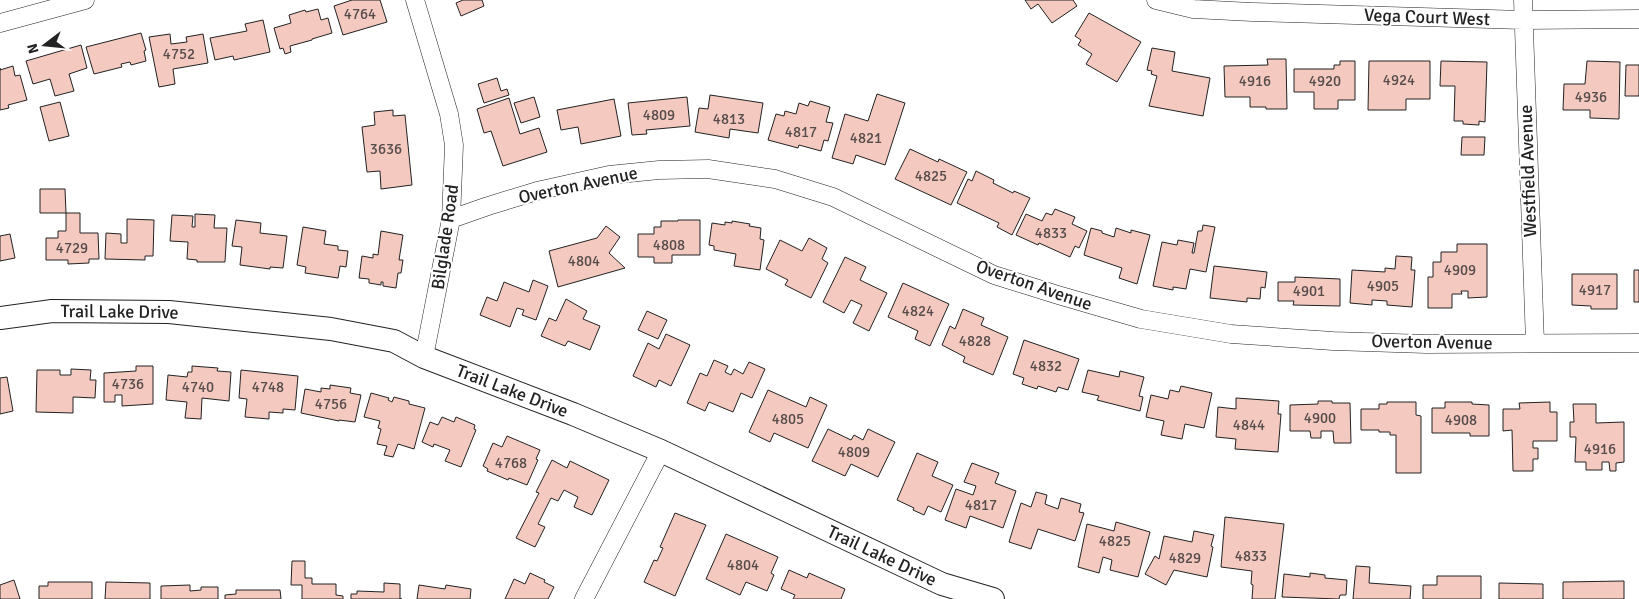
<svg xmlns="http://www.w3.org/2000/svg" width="1639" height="599" font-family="Signika,sans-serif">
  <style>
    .building { fill: #f3c9c0; stroke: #222 }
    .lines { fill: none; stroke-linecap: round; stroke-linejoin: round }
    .minor-casing { stroke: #222; stroke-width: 19 }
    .tertiary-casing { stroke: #222; stroke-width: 24 }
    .minor { stroke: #fff; stroke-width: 18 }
    .tertiary { stroke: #fff; stroke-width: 22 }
    .labels { text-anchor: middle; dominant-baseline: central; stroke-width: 4; stroke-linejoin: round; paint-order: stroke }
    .number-label { font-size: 15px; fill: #564c4a }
    .street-label { font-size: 18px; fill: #222; stroke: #fff }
  </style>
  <rect width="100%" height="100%" fill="#fff"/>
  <path class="building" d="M352 0H380L387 22 343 35 334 6Z
    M463 0H482L484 6 461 16 456 3Z
    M1025 0H1073L1077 6 1052 23 1038 4 1031 9Z
    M318 9 321 20 328 18 332 33 312 39V40L290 46 291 52 285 54 283 48 280 49 274 28 291 23 289 15 305 10 306 12Z
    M1089 13 1141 42 1117 82 1086 64 1092 54 1078 45 1081 40 1075 36Z
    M263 20 270 52 234 60 233 56 215 60 210 38 247 31 245 24Z
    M141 33 146 50 144 51 146 61 131 65 130 62 121 64 122 67 94 74 86 47Z
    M170 34 171 44 187 42 186 37 203 34 208 63 173 69 175 84 159 87 149 37Z
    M81 45 87 68 69 74 74 91 55 96 50 79 33 84 26 61Z
    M1152 48 1175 52 1172 71 1210 78 1203 116 1149 106 1157 76 1151 74 1152 71 1147 70Z
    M1267 59H1286L1287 109H1266V107H1250V97H1225L1224 66 1268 65Z
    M1340 61H1355V100H1338V109H1314V92H1294V69H1334V65H1340Z
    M1369 61H1430V99H1406V110H1368Z
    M1441 61 1487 62 1485 122 1479 121V125L1463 124V121H1454L1455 86H1440Z
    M1587 61 1620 62 1619 119 1590 118V110H1563L1564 84H1585Z
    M1626 65H1639V96H1625Z
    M13 66 15 76 20 75 27 100 8 105 9 108 0 110V68V70Z
    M497 78 501 91 507 89 509 95 484 103 478 84Z
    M877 94 905 103 885 165 856 155 853 164 832 158 845 114 868 121Z
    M710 95 763 103 758 133 730 129 729 138 695 132 699 108 708 109Z
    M534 97 540 117 521 123 514 103Z
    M687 97 690 126 646 130 647 134 632 135 628 103Z
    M509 98 520 134 539 128 547 152 503 166 491 131 484 133 477 109Z
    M614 99 621 136 581 144 578 127 561 130 557 110Z
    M810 101 830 107 826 122 833 123 828 141 824 140 821 151 799 145 798 148 768 140 776 114 784 116 785 111 796 114 799 103 808 106Z
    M60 102 69 136 49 141 40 107Z
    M393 110V116L405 115 412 185 381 189 380 171 367 172 362 127 375 125 374 112Z
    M1462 137H1485L1484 155H1461Z
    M910 149 938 162 939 159 967 172 951 205 895 179Z
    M976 171 994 180 993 183 1013 193 1014 191 1030 198 1012 235 997 227 999 223 957 203 968 179 972 181Z
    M40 189H65L66 213H40Z
    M1055 209 1075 217 1072 224 1087 231 1079 248 1075 246 1070 257 1039 243 1038 245 1016 235 1026 214 1042 221 1046 213 1052 215Z
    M66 213H80V233H98L99 259H89V263L68 264V260H46V238H58V231H66Z
    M195 214 215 215 214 228H227L225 262H197V260L187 259 188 242 170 241 172 215 193 216 192 227H195Z
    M127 219 154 220 153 256H145V260L105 259 106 233 121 234V243H127Z
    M236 220 261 223 260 233 287 236 283 268 270 267V269L240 265 242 247 232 246Z
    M678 220H700V255H672V263H654V257H638V234H654V227H661V221H678Z
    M732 221 750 224 749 226 761 228 760 239 764 240 760 270 734 266 736 254 714 250V246L709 245 712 223 725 225V222L732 223Z
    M1203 225 1215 227 1206 272 1190 269 1186 289 1173 287V290L1153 286 1162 242 1177 245 1178 240 1194 243 1192 253H1194L1198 231H1202Z
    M606 226 620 237 609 253 625 268 558 287 549 251 597 238Z
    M303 227 326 231 324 244 338 246V250L348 251 346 267 340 266 338 278 305 273 306 267 297 265Z
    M1091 228 1102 231V233L1114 237 1116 228 1131 233V230L1150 235 1137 284 1119 278 1122 268 1084 255Z
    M381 231 403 235 399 260H403L401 273H398L396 288 383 286V282H381V285L369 283V279L359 278 362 256 373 258V254L378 255Z
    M10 234 15 258 0 261V236Z
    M809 238 827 248 822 259 828 263 811 298 785 285 788 280 766 269 780 240 802 251Z
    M1457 244H1487V297L1468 298V291H1461L1462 294H1452V308H1428V277H1433V262H1441V252H1457Z
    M1396 256 1412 257 1411 270H1415L1412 307 1387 305V301L1372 300V305L1350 303 1352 270 1385 272V268L1395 269Z
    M845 257 866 267 860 280 887 293 869 331 853 323 862 305 851 300 844 313 823 302Z
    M1214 266 1267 272 1265 288 1261 287 1260 299 1247 298V302L1210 298Z
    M1634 270H1639V302H1634Z
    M1572 274H1617V309H1591V306L1572 305Z
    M1295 277 1340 279V306L1293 305 1294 301H1278V282H1295Z
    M533 280 548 286 536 320 522 315 524 310 517 308 510 327 480 315 487 297 497 301 504 282 529 292Z
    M903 283 949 304 930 346 915 339 918 331 888 317Z
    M566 299 587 311 583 319 600 326 590 350 568 341 565 346 541 336 549 318 556 321Z
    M963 309 984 318 981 325 1008 337 993 375 963 362 965 357 942 345 950 326 955 329Z
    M647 311 667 320 658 339 638 330Z
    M666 334 690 345 671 386 659 380 656 387 633 376 648 343 659 349Z
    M1024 340 1079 359 1068 390 1058 387 1056 392 1038 386 1037 389 1022 384 1024 378 1013 374Z
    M714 360 728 366 725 372 731 375 734 369 743 374 749 362 765 369 752 398 741 393 733 412 709 402 705 411 687 403 700 373 707 376Z
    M136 366H153V404L122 406V395H115V402H104V373L136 371Z
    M192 366 218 368 217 371 231 372 229 401 202 398 201 419 185 418 187 402 166 400 168 375 187 377 188 372H192Z
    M71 369 91 370 90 380H96L95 398 73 397V413L36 412 37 370H60V375H71Z
    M241 370 298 376 295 410 283 409V413L269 412V419L245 417 247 399 239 398Z
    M1088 370 1119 377 1120 371 1144 377 1139 396 1143 397 1140 411 1097 400 1099 396 1082 392Z
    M7 377 13 411 0 414V378Z
    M330 385 351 388 350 393 361 395 355 422 339 420V421L301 413 305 389 321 392V388L330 389Z
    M1181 386 1212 393 1204 428 1185 424 1182 439 1161 435 1164 421 1146 417 1151 395 1168 399 1170 390 1179 392Z
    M768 390 806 407 810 397 827 405 808 448 774 433 770 442 749 432Z
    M371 393 389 398 388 400 392 402 394 397 409 401V404L425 408 414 449 398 444 393 457 384 455 387 446 377 444 381 429 378 428 380 421 364 417Z
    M1236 398 1279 401 1278 414H1281L1278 452 1235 449 1236 439 1216 437 1218 407 1236 409Z
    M1318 401H1332V403H1350L1351 443H1334L1333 431H1321V438H1311L1310 431H1290V405L1318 404Z
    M1387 402H1416V415L1421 416V473H1396V435H1390V432H1379V430H1361V409H1379V404H1387Z
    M1445 402H1472V404L1489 405V436H1470V433H1432V408H1445Z
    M1550 402V412H1557V441H1533V448H1538V459H1533V471H1513L1512 430 1503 431V409H1520L1519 403Z
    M1573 404H1596V423L1624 422V462L1616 463V471H1610L1609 462H1602V470H1586V462H1575L1576 437H1570V422H1574Z
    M442 417 454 422 456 417 475 425 474 429 476 430 461 467 445 461 450 450 434 444 433 447 422 442 430 422 438 425Z
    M828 429 851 440 854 435 863 440 868 429 895 442 878 477 851 464 845 476 812 461Z
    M507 436 540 450 536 459 538 460 527 485 509 478 508 480 487 471 488 469 483 466 493 443 502 447Z
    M917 453 938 462 932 476 953 485 941 512 928 506 924 515 913 510 914 508 897 500Z
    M552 460 567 468 570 461 609 480 592 515 574 507 578 497 564 490 558 501 551 498 538 524 545 527 535 547 516 538 539 493 536 492Z
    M972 463 999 473 995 483 1016 491 1003 528 970 516 966 528 945 520 956 489 973 495 976 486 964 482Z
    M1036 492 1047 495 1045 504 1058 509 1061 498 1081 504 1079 512 1084 513 1075 541 1038 529 1031 549 1009 542 1021 503 1031 507Z
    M675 513 706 525 675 596 644 582 654 560 657 561 663 548 660 547Z
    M1225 517 1284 524 1275 599H1252L1253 585 1251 584 1252 571 1221 567Z
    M1116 522 1150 532 1138 577 1110 570 1112 560 1103 557 1099 573 1078 567 1087 524 1114 531Z
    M1194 531 1214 535 1211 546 1213 547 1207 577 1174 570 1166 585 1145 574 1155 556 1159 559 1164 536 1192 542Z
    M726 534 778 557 771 573 774 575 767 591 746 582 740 595 706 579Z
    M292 561H305V578H312V584H336V595L343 596V599H302V585H291Z
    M1356 566 1370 567 1369 583 1411 586 1410 599H1353Z
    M789 570 807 578 809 573 845 589 841 599H793L795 595 781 589Z
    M530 573 545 580 544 582 554 587 548 599H505L514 579 525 584Z
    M1310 573 1325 575V578L1347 580 1346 595H1340L1339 599 1282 597 1284 574 1310 577Z
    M1437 576H1481V599H1423V585H1437Z
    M14 580 20 599H0V585Z
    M1624 581V599H1563V582Z
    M48 582H92V599H39V586H48Z
    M106 582 150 583V599H105Z
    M384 583 400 584V599H402H351V594H357V591L384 592Z
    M1499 583 1543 584V599H1499Z
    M190 585V591L201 590V587H218V599H161V586Z
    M419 585 445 589 446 585 471 589 470 599H417Z
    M236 590H280L281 599H225V595L236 594Z"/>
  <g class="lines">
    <defs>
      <path id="minor" d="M415 0 449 114 454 145 451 219 424 357
        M1156 0 1193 9 1252 12 1523 20 1639 19
        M1523 0 1535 343
        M0 23 85 0
        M451 219 488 206 537 191 609 175 659 170 708 169 775 179 833 197 994 275 1058 295 1141 319 1231 334 1333 341 1426 344 1639 343
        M584 599 661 451"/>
      <g id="tertiary">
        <path id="s1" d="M0 318 52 311 169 312 331 329 394 341 424 357 573 414 661 451 942 584 993 599"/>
      </g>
    </defs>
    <use href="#minor" class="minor-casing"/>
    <use href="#tertiary" class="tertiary-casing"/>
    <use href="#minor" class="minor"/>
    <use href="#tertiary" class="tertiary"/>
  </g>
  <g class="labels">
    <g class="number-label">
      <text x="360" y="14">4764</text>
      <text x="179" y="54">4752</text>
      <text x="1399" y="80">4924</text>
      <text x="1255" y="81">4916</text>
      <text x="1325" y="81">4920</text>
      <text x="1591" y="97">4936</text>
      <text x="659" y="115">4809</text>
      <text x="729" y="119">4813</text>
      <text x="801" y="132">4817</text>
      <text x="866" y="138">4821</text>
      <text x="386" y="149">3636</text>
      <text x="931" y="176">4825</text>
      <text x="1051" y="233">4833</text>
      <text x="669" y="245">4808</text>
      <text x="72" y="248">4729</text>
      <text x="584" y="261">4804</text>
      <text x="1460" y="270">4909</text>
      <text x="1383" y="286">4905</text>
      <text x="1595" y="290">4917</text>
      <text x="1309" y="291">4901</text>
      <text x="918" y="311">4824</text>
      <text x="975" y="341">4828</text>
      <text x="1046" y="366">4832</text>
      <text x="128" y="384">4736</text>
      <text x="198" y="387">4740</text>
      <text x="268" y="387">4748</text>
      <text x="331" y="404">4756</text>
      <text x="1320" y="418">4900</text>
      <text x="788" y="419">4805</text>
      <text x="1461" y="420">4908</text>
      <text x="1249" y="425">4844</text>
      <text x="1600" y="449">4916</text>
      <text x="854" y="452">4809</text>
      <text x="511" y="463">4768</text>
      <text x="981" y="505">4817</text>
      <text x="1115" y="541">4825</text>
      <text x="1251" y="556">4833</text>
      <text x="1185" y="558">4829</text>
      <text x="743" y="565">4804</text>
    </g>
    <g class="street-label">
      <text transform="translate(1427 17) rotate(2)">Vega Court West</text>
      <text transform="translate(1528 171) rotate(-92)">Westfield Avenue</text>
      <text transform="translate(578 185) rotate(-12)">Overton Avenue</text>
      <text transform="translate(445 237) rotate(-82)">Bilglade Road</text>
      <text transform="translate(1034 285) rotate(19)">Overton Avenue</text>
      <text stroke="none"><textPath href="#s1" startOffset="120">Trail Lake Drive</textPath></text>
      <text transform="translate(1432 342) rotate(1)">Overton Avenue</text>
      <text stroke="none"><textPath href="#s1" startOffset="525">Trail Lake Drive</textPath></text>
      <text stroke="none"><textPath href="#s1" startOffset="930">Trail Lake Drive</textPath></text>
    </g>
  </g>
  <g transform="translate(45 45) rotate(254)" stroke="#ffffff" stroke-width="4" paint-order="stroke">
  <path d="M0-4L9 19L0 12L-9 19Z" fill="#222222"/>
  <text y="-8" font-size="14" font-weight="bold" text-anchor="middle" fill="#222222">N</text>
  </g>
</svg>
